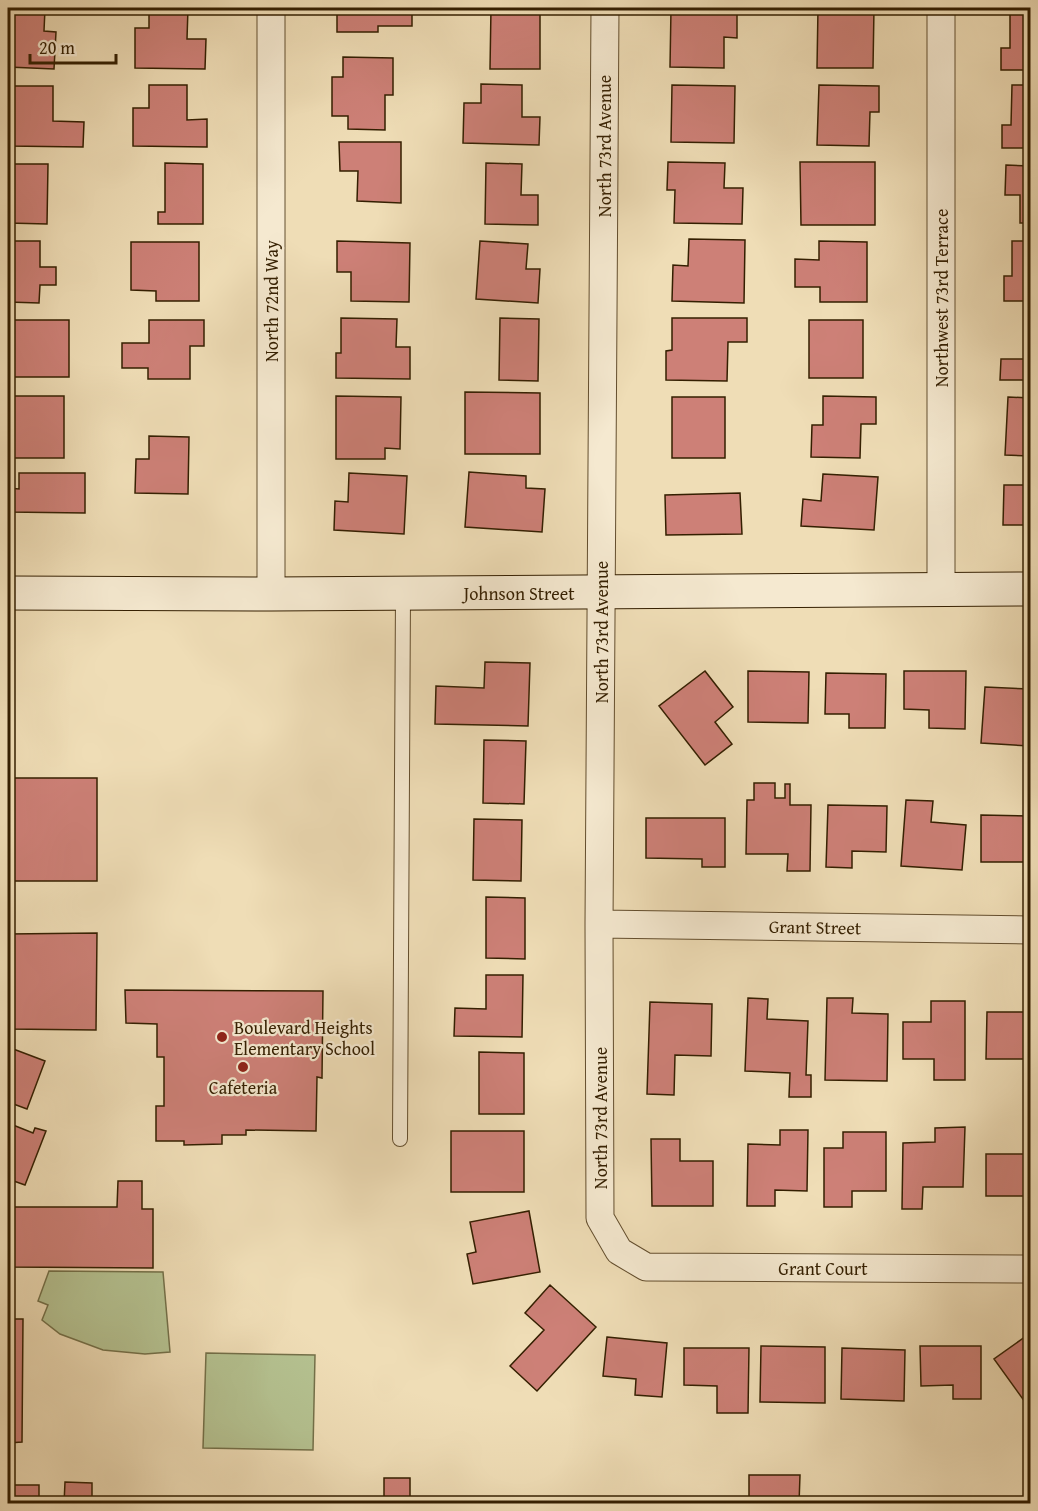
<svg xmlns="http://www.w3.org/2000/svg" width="1038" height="1511" font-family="'Gentium Book Plus',serif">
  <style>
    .park { fill: #b5c291; stroke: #747049; stroke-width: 1.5 }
    .building { fill: #cd8077; stroke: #341f01; stroke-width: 1.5 }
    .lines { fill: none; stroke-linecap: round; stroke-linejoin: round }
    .lane-casing { stroke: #634e2e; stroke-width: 16 }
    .street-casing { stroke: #634e2e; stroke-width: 29 }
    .secondary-casing { stroke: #341f01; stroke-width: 35 }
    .lane { stroke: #f5e9d0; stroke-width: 14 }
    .street { stroke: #f5e9d0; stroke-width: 27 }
    .secondary { stroke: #f5e9d0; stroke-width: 33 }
    .poi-dot { fill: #8f2418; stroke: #f5e9d0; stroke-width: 2 }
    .labels { text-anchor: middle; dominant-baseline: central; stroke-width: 4.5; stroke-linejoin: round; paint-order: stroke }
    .street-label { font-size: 18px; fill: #341f01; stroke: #f5e9d0 }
    .poi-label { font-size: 18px; fill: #341f01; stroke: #f5e9d0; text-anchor: start }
  </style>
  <rect width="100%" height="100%" fill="#efddb6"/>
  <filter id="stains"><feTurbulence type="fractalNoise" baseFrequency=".00333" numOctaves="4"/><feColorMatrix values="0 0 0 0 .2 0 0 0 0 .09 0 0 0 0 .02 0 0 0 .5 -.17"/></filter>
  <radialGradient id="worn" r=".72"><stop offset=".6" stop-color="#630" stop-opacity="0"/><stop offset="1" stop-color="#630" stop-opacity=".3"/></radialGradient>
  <path class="park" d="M49 1271 163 1272 170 1352 145 1354 103 1350 60 1334 42 1320 48 1305 38 1301Z
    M206 1353 315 1355 313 1450 203 1448Z"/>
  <path class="building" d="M8 8 45 9 44 31 56 32 54 69 8 67Z
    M149 8H188L187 39H206L205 69 135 68V28H149Z
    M337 8H412V26H378V32H337Z
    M491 8H540V69H490Z
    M818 8H874L873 68H817Z
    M1010 8H1030V70H1001V48H1010Z
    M671 9 737 10V38L724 37V68L670 67Z
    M343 57 393 58V95H385V130L348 129V116H332V77H343Z
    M481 84 522 85V117H540L539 145 463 143 464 103H481Z
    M149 85H187V120L207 119V147L133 146V108H149Z
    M672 85 735 86 734 143 671 142Z
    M819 85 879 86V112H870L869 146 817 145Z
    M1012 85H1030V148H1002V125H1011Z
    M8 86H53V121L84 122 83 147 8 146Z
    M339 142H401V203L357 201 358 171H340Z
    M668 162 725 163 724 188H743L742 224 674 223 675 190H667Z
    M800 162H875V225H801Z
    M165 163 203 164V224H158V212H165Z
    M486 163 522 164 521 195H538V225L485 224Z
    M8 164H48L47 224 8 223Z
    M1006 165 1030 166V223H1020V195H1005Z
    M689 239 745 240 744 303 672 301 673 265 688 266Z
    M8 241H40V267H56V285H40L39 303 8 302Z
    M337 241 410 243 409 302 351 301V272H337Z
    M480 241 528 244 526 269H540L538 303 476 299Z
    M819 241 867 242V302H820V287H795V259L819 260Z
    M1012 241H1030V301H1004V276H1012Z
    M131 242H199V301H156V291L131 290Z
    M1026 317H1030V380H1000L1001 359H1025Z
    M341 318 397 319 396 347H410V379L336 378V353H341Z
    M500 318 539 319 538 381 499 380Z
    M672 318H747V342H728L727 381 666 380V351L672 350Z
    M13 320H69V377H8V346H13Z
    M149 320H204V346H190V379H148V368H122V343H149Z
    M809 320H863V378H809Z
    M465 392 540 393V454H465Z
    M8 396H64V458H8Z
    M336 396 401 397 400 449 385 448V459H336Z
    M823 396 876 397V424H861L860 458 811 457 812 425H823Z
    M672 397H725V458H672Z
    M1008 397 1030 398V456L1005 455Z
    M149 436 189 437 188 494 135 493 136 459H149Z
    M469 472 526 476V488L545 489 542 532 465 527Z
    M19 473H85V513L8 512V488L19 489Z
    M349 473 407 476 404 534 334 530 335 501 348 502Z
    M823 474 878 477 874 530 801 526 803 499 821 501Z
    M1004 485H1030V525H1003Z
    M740 493 742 534 666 535 665 495Z
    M485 662 530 663 528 726 435 724 436 686 484 688Z
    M705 671 733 707 715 722 732 744 705 765 659 706Z
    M748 671 809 672 808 723 748 722Z
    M904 671H966L965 729 929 728V710L904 709Z
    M826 673 886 674 885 728H849V714H825Z
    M985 687 1030 689V746L981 743Z
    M484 740 526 741 524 804 483 803Z
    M8 778H97V881H8Z
    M754 783H775V798H785V784H790V805H811L810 871H787L788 854H746L747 800H754Z
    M906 800 933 801 931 822 966 825 962 870 901 866Z
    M828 805 887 806 886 852 852 851V868L826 867Z
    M981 815 1030 816V862H981Z
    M646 818H725V867H702V859L646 858Z
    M474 819 522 820 521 881 473 880Z
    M486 897 525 898V959L486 958Z
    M97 933 96 1030 8 1029V934Z
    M486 975H523L522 1037 454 1036 455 1008 486 1009Z
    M125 990 323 991 322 1078 317 1077 316 1131 246 1130V1135H222V1144L184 1145V1141H156V1106H164V1057H157V1024L126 1023Z
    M748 998 768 999 767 1019 808 1021 806 1075H811V1097H789L790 1073 745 1071Z
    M827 998H853L852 1013 888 1014 887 1081 825 1080Z
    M931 1001H965V1080H934V1059H903V1022H931Z
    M650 1002 712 1004 711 1056 675 1055 674 1095 647 1094Z
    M987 1012H1030V1059H986Z
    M8 1047 45 1061 27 1109 8 1102Z
    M479 1052 524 1053V1114H479Z
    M8 1123 33 1133 35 1128 46 1131 25 1185 8 1179Z
    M965 1127 963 1187H923L922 1209H902L903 1143 935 1142V1128Z
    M780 1130H808L807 1191 775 1190V1206H747L748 1144 780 1145Z
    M451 1131H524V1192H451Z
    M843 1132H886V1191H852V1207H824V1148H843Z
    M651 1139H680V1161H713V1206H652Z
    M986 1154H1030V1196H986Z
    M118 1181H142V1209H153V1268L8 1267V1207H117Z
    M529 1211 540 1272 473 1284 467 1254 476 1252 470 1222Z
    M550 1285 596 1327 537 1391 510 1366 544 1330 525 1313Z
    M8 1319H23L22 1442 8 1443Z
    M1029 1334 1030 1336V1409L994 1359Z
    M607 1337 667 1343 662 1397 635 1395 636 1379 603 1376Z
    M761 1346 825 1347V1403L760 1402Z
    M920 1346H981V1399H953V1385L921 1386Z
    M684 1348H749L748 1413H717V1386L684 1385Z
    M842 1348 905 1350 904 1401 841 1399Z
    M749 1475H800L799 1504H749Z
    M384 1478H410V1504H384Z
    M65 1482 92 1483V1504H64Z
    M8 1485H39V1504H8Z
    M304 1497 332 1498V1504H303Z
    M436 1497H499V1504H436Z"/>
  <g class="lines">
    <defs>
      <path id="lane" d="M400 1139 403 594"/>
      <path id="street" d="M605 8 599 924 600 1218 619 1251 646 1267 1030 1269
        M941 589V8
        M271 594V8
        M599 924 1030 930"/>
      <path id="secondary" d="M8 593 271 594 1030 589"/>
    </defs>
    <use href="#lane" class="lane-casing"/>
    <use href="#street" class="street-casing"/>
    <use href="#secondary" class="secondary-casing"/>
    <use href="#lane" class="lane"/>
    <use href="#street" class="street"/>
    <use href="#secondary" class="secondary"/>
  </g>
  <g class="poi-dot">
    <circle cx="222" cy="1037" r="6"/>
    <circle cx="243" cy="1067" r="6"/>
  </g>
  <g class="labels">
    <g class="street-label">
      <text transform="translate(604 146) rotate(-90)">North 73rd Avenue</text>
      <text transform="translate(941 298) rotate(-90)">Northwest 73rd Terrace</text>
      <text transform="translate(271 301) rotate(-90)">North 72nd Way</text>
      <text x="519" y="593">Johnson Street</text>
      <text transform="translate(601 632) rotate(-90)">North 73rd Avenue</text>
      <text transform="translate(815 927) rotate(1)">Grant Street</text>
      <text transform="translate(600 1118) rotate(-90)">North 73rd Avenue</text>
      <text x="823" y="1268">Grant Court</text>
    </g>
    <g class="poi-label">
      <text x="234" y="1027">Boulevard Heights<tspan x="234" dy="21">Elementary School</tspan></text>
      <text x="243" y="1087" text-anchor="middle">Cafeteria</text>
    </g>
  </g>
  <rect width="1038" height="1511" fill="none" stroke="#efddb6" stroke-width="30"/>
  <rect x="9" y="9" width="1020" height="1493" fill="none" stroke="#341f01" stroke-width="3"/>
  <rect x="15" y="15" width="1008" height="1481" fill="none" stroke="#341f01" stroke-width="1.5"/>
  <path d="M30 54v9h86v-9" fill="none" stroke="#341f01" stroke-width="3"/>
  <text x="39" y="54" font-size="18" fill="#341f01" stroke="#f5e9d0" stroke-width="4.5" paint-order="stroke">20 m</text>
  <rect width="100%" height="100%" filter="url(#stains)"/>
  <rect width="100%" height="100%" fill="url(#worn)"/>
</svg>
